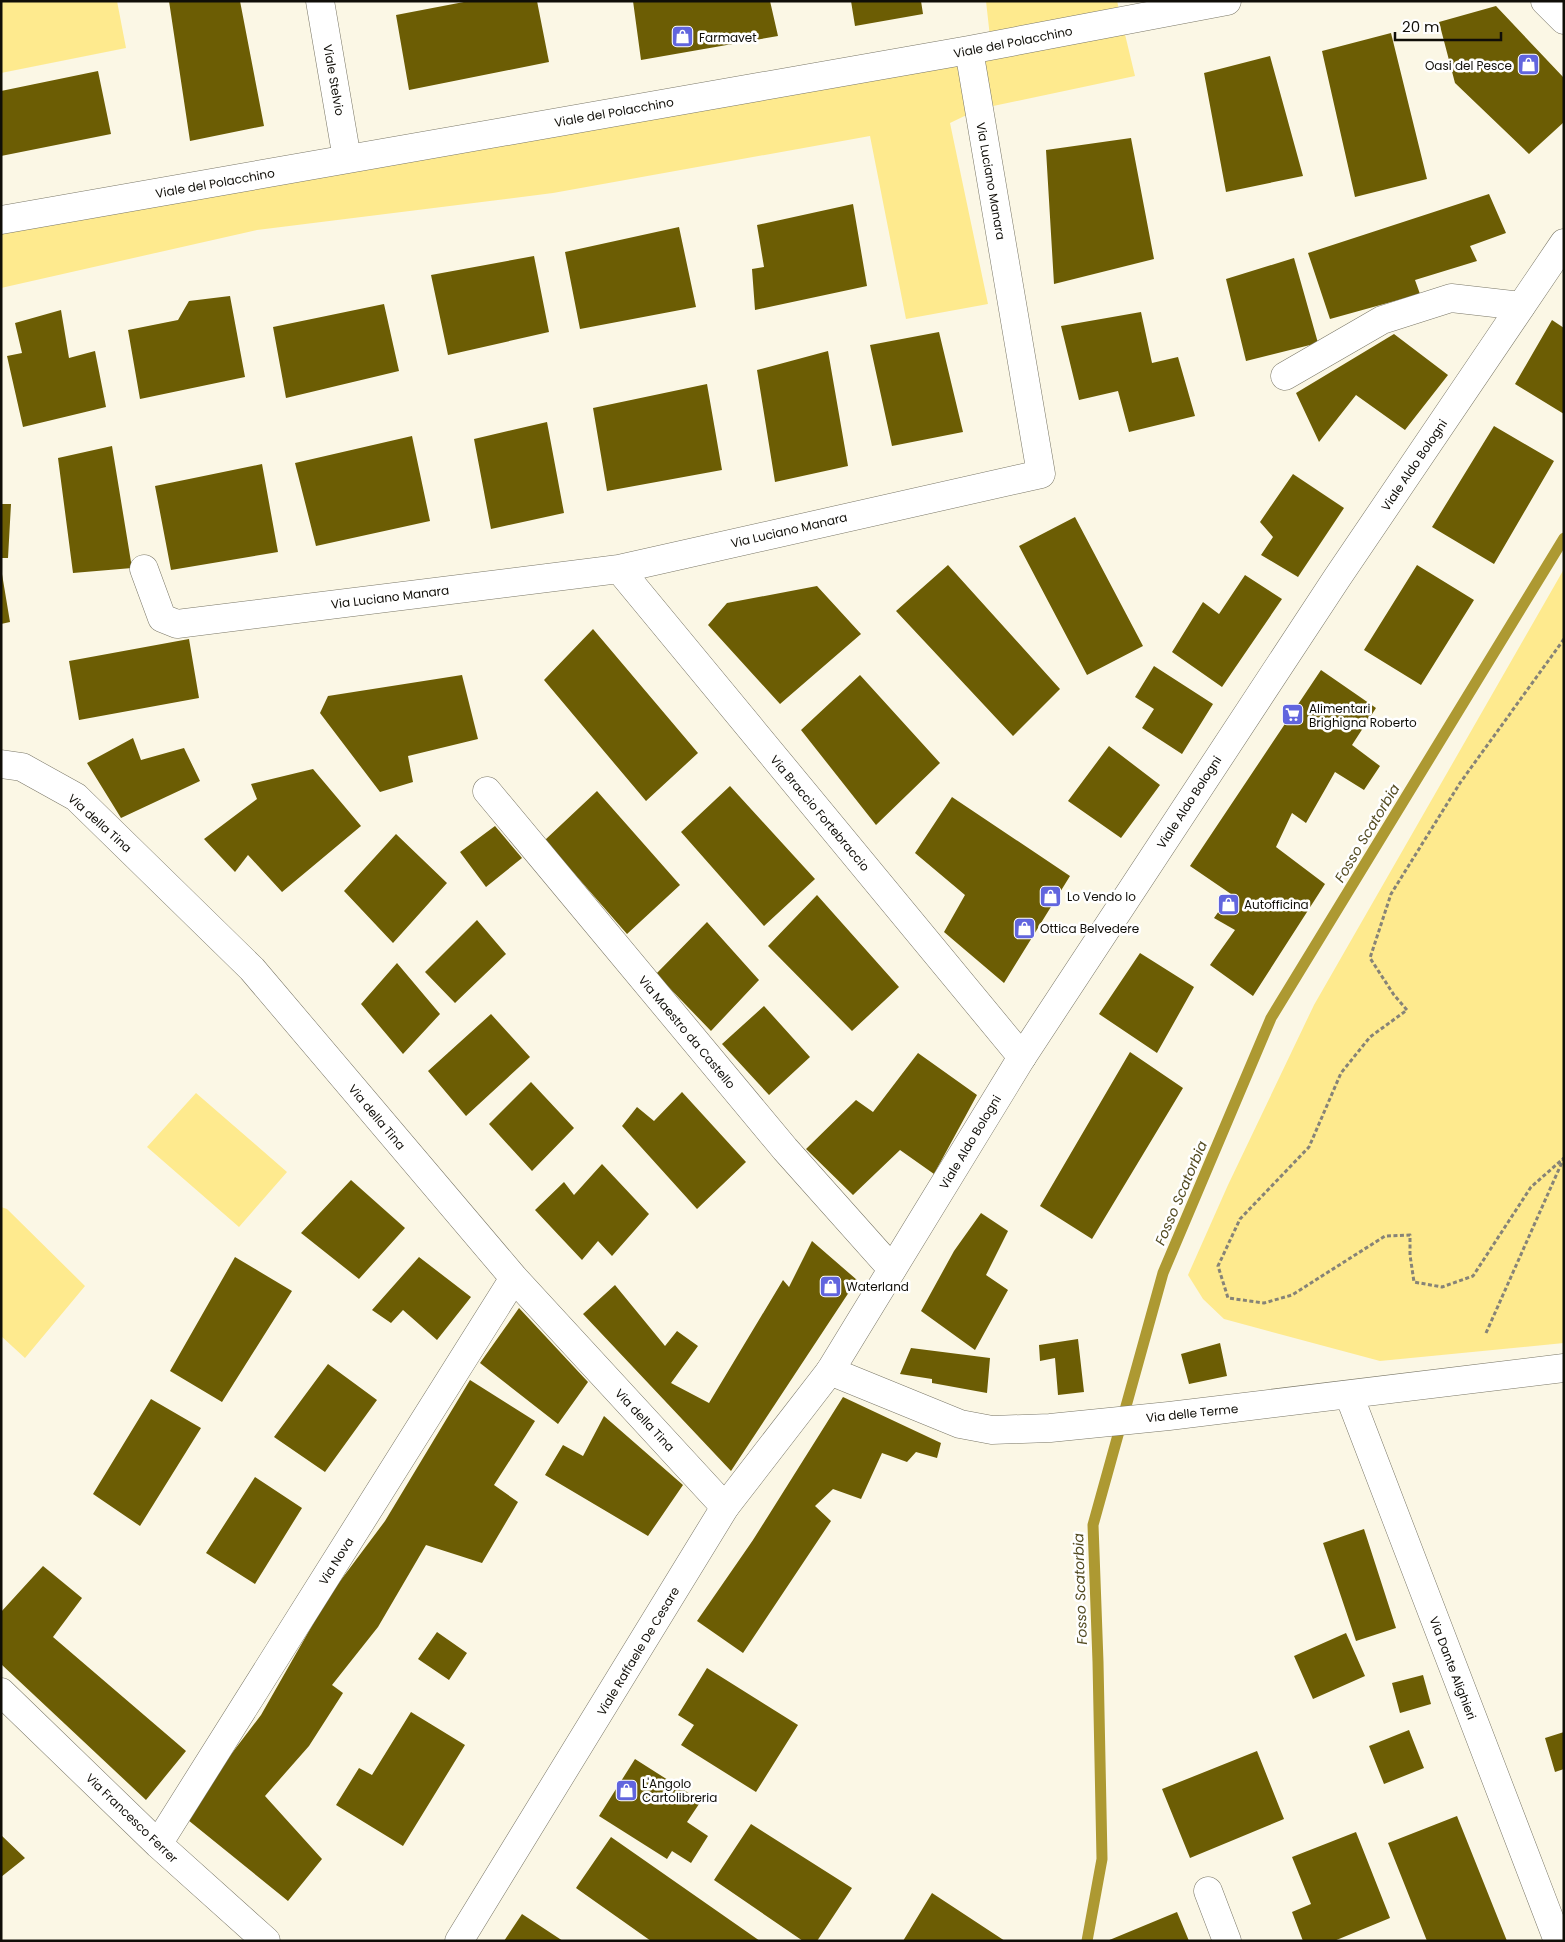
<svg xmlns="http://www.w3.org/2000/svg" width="1565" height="1942" font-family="Poppins,sans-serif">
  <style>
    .green { fill: #feea8e }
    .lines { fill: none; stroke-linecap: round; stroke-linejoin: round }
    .stream { stroke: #ad9932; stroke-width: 11 }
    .building { fill: #6c5d04 }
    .minor-casing { stroke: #7a7767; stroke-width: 29 }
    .major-casing { stroke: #7a7767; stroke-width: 29 }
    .path { stroke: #868377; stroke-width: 3; stroke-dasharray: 4 2.5; stroke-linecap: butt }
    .minor { stroke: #fff; stroke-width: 28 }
    .major { stroke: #fff; stroke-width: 28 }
    .labels { text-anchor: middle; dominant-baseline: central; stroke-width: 5; stroke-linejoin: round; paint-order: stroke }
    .poi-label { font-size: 12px; fill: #100e08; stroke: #fff; text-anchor: start }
    .street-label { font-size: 12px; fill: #100e08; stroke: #fff }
    .water-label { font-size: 14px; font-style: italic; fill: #524a20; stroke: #fff }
  </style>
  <rect width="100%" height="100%" fill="#fbf7e5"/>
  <path class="green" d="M117 1 126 48 1 73V2Z
    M986 1H1117L1135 76 979 109 950 123 988 304 906 319 870 136 553 193 257 230 1 288V220L991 46Z
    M1564 569V1343L1380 1361 1224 1319 1203 1299 1188 1275 1228 1185 1314 1005Z
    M196 1093 287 1172 239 1227 147 1147Z
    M1 1207 7 1209 85 1286 25 1358 1 1336Z"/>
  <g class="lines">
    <path class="stream" d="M1087 1941 1102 1859 1098 1662 1093 1525 1163 1273 1271 1018 1564 538"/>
  </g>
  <path class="building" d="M169 1H240L264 126 190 141Z
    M469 1H537L549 62 409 90 396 15Z
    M633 1H770L778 36 641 60Z
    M851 1H921L923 14 855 26Z
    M1496 6 1564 78V122L1529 154 1455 83 1439 22Z
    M1391 33 1427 179 1355 197 1322 51Z
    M1270 56 1303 176 1226 192 1204 73Z
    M98 71 111 134 1 156V91Z
    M1131 138 1154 259 1054 284 1046 150Z
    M1489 194 1506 233 1470 246 1477 261 1415 280 1420 294 1330 319 1308 253Z
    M853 204 867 286 755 310 752 269 764 267 757 225Z
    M679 227 696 307 580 329 565 252Z
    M534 256 549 332 448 355 431 275Z
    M1294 258 1318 343 1246 361 1226 279Z
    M230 296 245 377 140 399 128 330 178 320 189 301Z
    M384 304 399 371 286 398 273 327Z
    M61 310 69 358 95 351 106 407 23 427 7 356 22 353 15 323Z
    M1141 312 1152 363 1178 357 1195 416 1129 432 1118 391 1079 400 1061 326Z
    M1552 320 1564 328V414L1515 384Z
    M939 332 963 432 892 446 870 345Z
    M1394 334 1448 375 1405 430 1356 395 1319 442 1296 393Z
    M828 351 848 466 775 482 757 370Z
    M707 384 722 470 607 491 593 408Z
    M547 422 564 513 491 529 474 439Z
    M1494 426 1554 461 1494 564 1432 527Z
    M412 436 430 521 316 546 295 463Z
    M112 446 132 568 73 573 58 458Z
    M262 464 278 552 171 570 155 486Z
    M1293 474 1344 508 1298 577 1261 555 1273 537 1260 522Z
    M1 504H11L8 558H1Z
    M1075 517 1143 646 1087 675 1019 546Z
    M948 565 1060 689 1013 736 896 611Z
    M1417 565 1474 600 1421 685 1364 650Z
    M1 568 10 622 1 624Z
    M1245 575 1282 599 1222 687 1172 652 1203 602 1219 614Z
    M817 586 861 634 780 704 708 625 727 603Z
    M593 629 698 753 646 801 544 680Z
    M189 639 199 698 79 720 69 661Z
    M1154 666 1213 704 1182 754 1142 728 1154 709 1135 697Z
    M1321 670 1376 708 1352 745 1380 766 1364 790 1335 772 1306 823 1292 813 1276 847 1325 884 1253 996 1210 965 1235 930 1214 918 1231 894 1190 866Z
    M462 675 478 739 408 756 413 782 380 792 320 713 328 696Z
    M860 675 940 763 876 825 801 730Z
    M133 738 141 760 184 748 200 781 121 818 87 763Z
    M1109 746 1160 785 1121 838 1068 801Z
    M313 769 361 826 282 892 248 855 235 872 204 839 257 799 251 784Z
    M730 786 815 879 764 926 681 832Z
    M597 791 680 885 627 934 545 840Z
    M952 797 1070 876 1004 983 944 932 965 895 915 853Z
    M495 826 522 858 486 887 460 852Z
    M396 834 447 883 393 943 344 891Z
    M817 895 899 987 852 1031 768 946Z
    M477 920 506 954 455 1003 425 972Z
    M707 922 759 980 711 1031 656 974Z
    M1140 953 1194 987 1157 1053 1099 1014Z
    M397 963 440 1014 403 1054 361 1004Z
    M764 1006 810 1057 769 1095 722 1044Z
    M491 1014 530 1057 466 1116 428 1071Z
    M1130 1052 1183 1088 1092 1239 1040 1206Z
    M918 1053 977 1095 934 1174 900 1150 853 1195 806 1149 856 1100 873 1112Z
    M531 1082 574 1128 532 1171 489 1124Z
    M682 1092 746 1162 697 1209 622 1126 637 1107 654 1121Z
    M602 1164 649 1214 612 1256 598 1241 582 1260 535 1210 564 1182 574 1195Z
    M351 1180 405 1228 359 1279 301 1233Z
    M981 1213 1008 1231 986 1275 1008 1290 975 1350 921 1311 954 1251Z
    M812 1241 857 1280 731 1471 583 1314 615 1285 665 1346 677 1331 698 1346 671 1383 709 1403 783 1280 789 1287Z
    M235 1257 292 1291 222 1402 170 1371Z
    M419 1257 471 1297 437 1340 403 1310 391 1323 372 1310Z
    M519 1308 588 1382 558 1424 480 1363Z
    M1078 1339 1084 1392 1058 1395 1055 1358 1040 1361 1039 1345Z
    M1220 1343 1227 1376 1189 1384 1181 1354Z
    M911 1348 990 1358 987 1393 932 1383V1379L900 1374Z
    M328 1364 377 1400 325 1472 274 1437Z
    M470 1380 535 1421 494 1485 518 1502 482 1563 426 1545 378 1627 332 1685 343 1693 309 1746 265 1796 322 1859 288 1901 188 1820 229 1757 261 1715 329 1596 385 1521Z
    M843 1397 941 1443 937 1458 916 1452 907 1462 882 1453 861 1499 833 1489 815 1506 831 1521 743 1653 697 1621 753 1540Z
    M151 1399 201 1428 140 1526 93 1494Z
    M604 1416 683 1485 648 1536 545 1475 563 1445 583 1456Z
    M255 1477 302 1508 255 1584 206 1553Z
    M1364 1529 1396 1628 1356 1641 1323 1543Z
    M43 1566 82 1598 53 1637 186 1751 146 1800 1 1664V1612Z
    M437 1632 467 1653 449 1680 418 1659Z
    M1346 1633 1365 1676 1313 1699 1294 1656Z
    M707 1668 798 1725 756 1792 681 1745 694 1725 678 1715Z
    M1423 1675 1431 1704 1400 1713 1392 1683Z
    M411 1712 465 1745 403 1846 336 1805 359 1768 372 1775Z
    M1409 1730 1424 1768 1384 1784 1369 1746Z
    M1564 1732V1769L1555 1772 1545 1738Z
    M1257 1751 1284 1819 1190 1858 1162 1789Z
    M635 1759 701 1801 687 1822 708 1836 691 1863 672 1851 667 1859 599 1816Z
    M1457 1816 1507 1941H1427L1388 1843Z
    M751 1824 852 1888 817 1941H803L714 1880Z
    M1356 1832 1390 1918 1334 1941H1303L1292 1912 1311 1904 1292 1857Z
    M1 1835 25 1858 1 1877Z
    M611 1837 760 1941H651L576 1888Z
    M932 1893 1005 1941H903Z
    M1177 1912 1189 1941H1107Z
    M522 1914 563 1941H504Z"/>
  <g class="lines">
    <defs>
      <path id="minor" d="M320 1 347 159
        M1545 1 1564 20
        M1 220 969 50 1227 1
        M1285 376 1382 320 1451 298 1521 306
        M144 569 162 618 177 624 619 569 1041 474 969 50
        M619 569 1022 1057
        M1 764 22 767 76 797 252 969 514 1278 725 1507
        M487 791 785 1149 892 1269
        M830 1371 960 1424 992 1430 1050 1428 1169 1416 1564 1368
        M1349 1395 1558 1941
        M1 1692 158 1844 266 1941
        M158 1844 514 1278
        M1208 1891 1227 1941"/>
      <path id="major" d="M459 1941 725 1507 830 1371 1022 1057 1337 578 1564 243"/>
    </defs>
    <use href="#minor" class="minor-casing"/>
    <use href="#major" class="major-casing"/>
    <path class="path" d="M1564 639 1460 783 1391 894 1370 958 1394 995 1407 1010 1370 1037 1341 1073 1309 1147 1240 1219 1218 1266 1228 1298 1264 1303 1292 1295 1385 1236 1410 1235V1255L1414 1282 1442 1287 1473 1276 1531 1187 1564 1158
      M1486 1333 1563 1160"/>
    <use href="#minor" class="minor"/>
    <use href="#major" class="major"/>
  </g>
  <defs>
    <symbol id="shop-square" viewBox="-11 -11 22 22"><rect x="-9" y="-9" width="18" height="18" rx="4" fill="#6165de" stroke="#fff"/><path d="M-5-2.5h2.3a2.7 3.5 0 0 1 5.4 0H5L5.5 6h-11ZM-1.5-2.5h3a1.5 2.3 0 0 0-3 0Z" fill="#fff"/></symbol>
    <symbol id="supermarket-square" viewBox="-11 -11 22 22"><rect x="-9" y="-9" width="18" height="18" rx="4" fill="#6165de" stroke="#fff"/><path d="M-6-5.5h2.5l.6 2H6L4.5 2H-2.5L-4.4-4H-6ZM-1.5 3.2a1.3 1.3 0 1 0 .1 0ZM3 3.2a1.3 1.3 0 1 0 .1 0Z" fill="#fff"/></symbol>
  </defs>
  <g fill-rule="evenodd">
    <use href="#shop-square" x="670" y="24" width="25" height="25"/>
    <use href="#shop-square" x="1516" y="52" width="25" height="25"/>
    <use href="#supermarket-square" x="1280" y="702" width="25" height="25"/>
    <use href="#shop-square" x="1038" y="884" width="25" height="25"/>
    <use href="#shop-square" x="1216" y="892" width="25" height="25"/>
    <use href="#shop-square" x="1012" y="916" width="25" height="25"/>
    <use href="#shop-square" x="818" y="1274" width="25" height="25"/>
    <use href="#shop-square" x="614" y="1778" width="25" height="25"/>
  </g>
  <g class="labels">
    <g class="poi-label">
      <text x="699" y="37">Farmavet</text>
      <text x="1512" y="65" text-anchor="end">Oasi del Pesce</text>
      <text x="1309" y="708">Alimentari<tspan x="1309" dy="14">Brighigna Roberto</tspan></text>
      <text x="1067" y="896">Lo Vendo Io</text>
      <text x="1244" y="904">Autofficina</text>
      <text x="1040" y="928">Ottica Belvedere</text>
      <text x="846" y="1286">Waterland</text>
      <text x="642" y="1783">L'Angolo<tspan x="642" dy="14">Cartolibreria</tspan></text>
    </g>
    <g class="street-label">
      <text transform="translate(1013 42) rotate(-11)">Viale del Polacchino</text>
      <text transform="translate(334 80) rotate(80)">Viale Stelvio</text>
      <text transform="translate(614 112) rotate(-10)">Viale del Polacchino</text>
      <text transform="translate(991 181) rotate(80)">Via Luciano Manara</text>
      <text transform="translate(215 183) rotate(-10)">Viale del Polacchino</text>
      <text transform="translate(1414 465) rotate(-56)">Viale Aldo Bologni</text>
      <text transform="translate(789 530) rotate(-13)">Via Luciano Manara</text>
      <text transform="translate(390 597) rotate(-7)">Via Luciano Manara</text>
      <text transform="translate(1189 802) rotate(-57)">Viale Aldo Bologni</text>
      <text transform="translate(820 813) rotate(50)">Via Braccio Fortebraccio</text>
      <text transform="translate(100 823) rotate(42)">Via della Tina</text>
      <text transform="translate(687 1032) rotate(50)">Via Maestro da Castello</text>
      <text transform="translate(377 1117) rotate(50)">Via della Tina</text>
      <text transform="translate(970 1142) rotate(-59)">Viale Aldo Bologni</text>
      <text transform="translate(1192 1413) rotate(-6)">Via delle Terme</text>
      <text transform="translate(645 1420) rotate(47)">Via della Tina</text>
      <text transform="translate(336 1561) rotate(-58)">Via Nova</text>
      <text transform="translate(638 1651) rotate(-59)">Viale Raffaele De Cesare</text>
      <text transform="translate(1453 1668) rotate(69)">Via Dante Alighieri</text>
      <text transform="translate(132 1818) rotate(44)">Via Francesco Ferrer</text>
    </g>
    <g class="water-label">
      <text transform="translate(1367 833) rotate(-59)">Fosso Scatorbia</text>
      <text transform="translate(1181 1193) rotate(-67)">Fosso Scatorbia</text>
      <text transform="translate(1080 1589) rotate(-92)">Fosso Scatorbia</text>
    </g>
  </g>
  <rect width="1565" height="1942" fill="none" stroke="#100e08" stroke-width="5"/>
  <path d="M1395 32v8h106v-8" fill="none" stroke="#100e08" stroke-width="2.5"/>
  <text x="1402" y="32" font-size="15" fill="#100e08" stroke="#ffffff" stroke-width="4" paint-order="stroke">20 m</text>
</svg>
